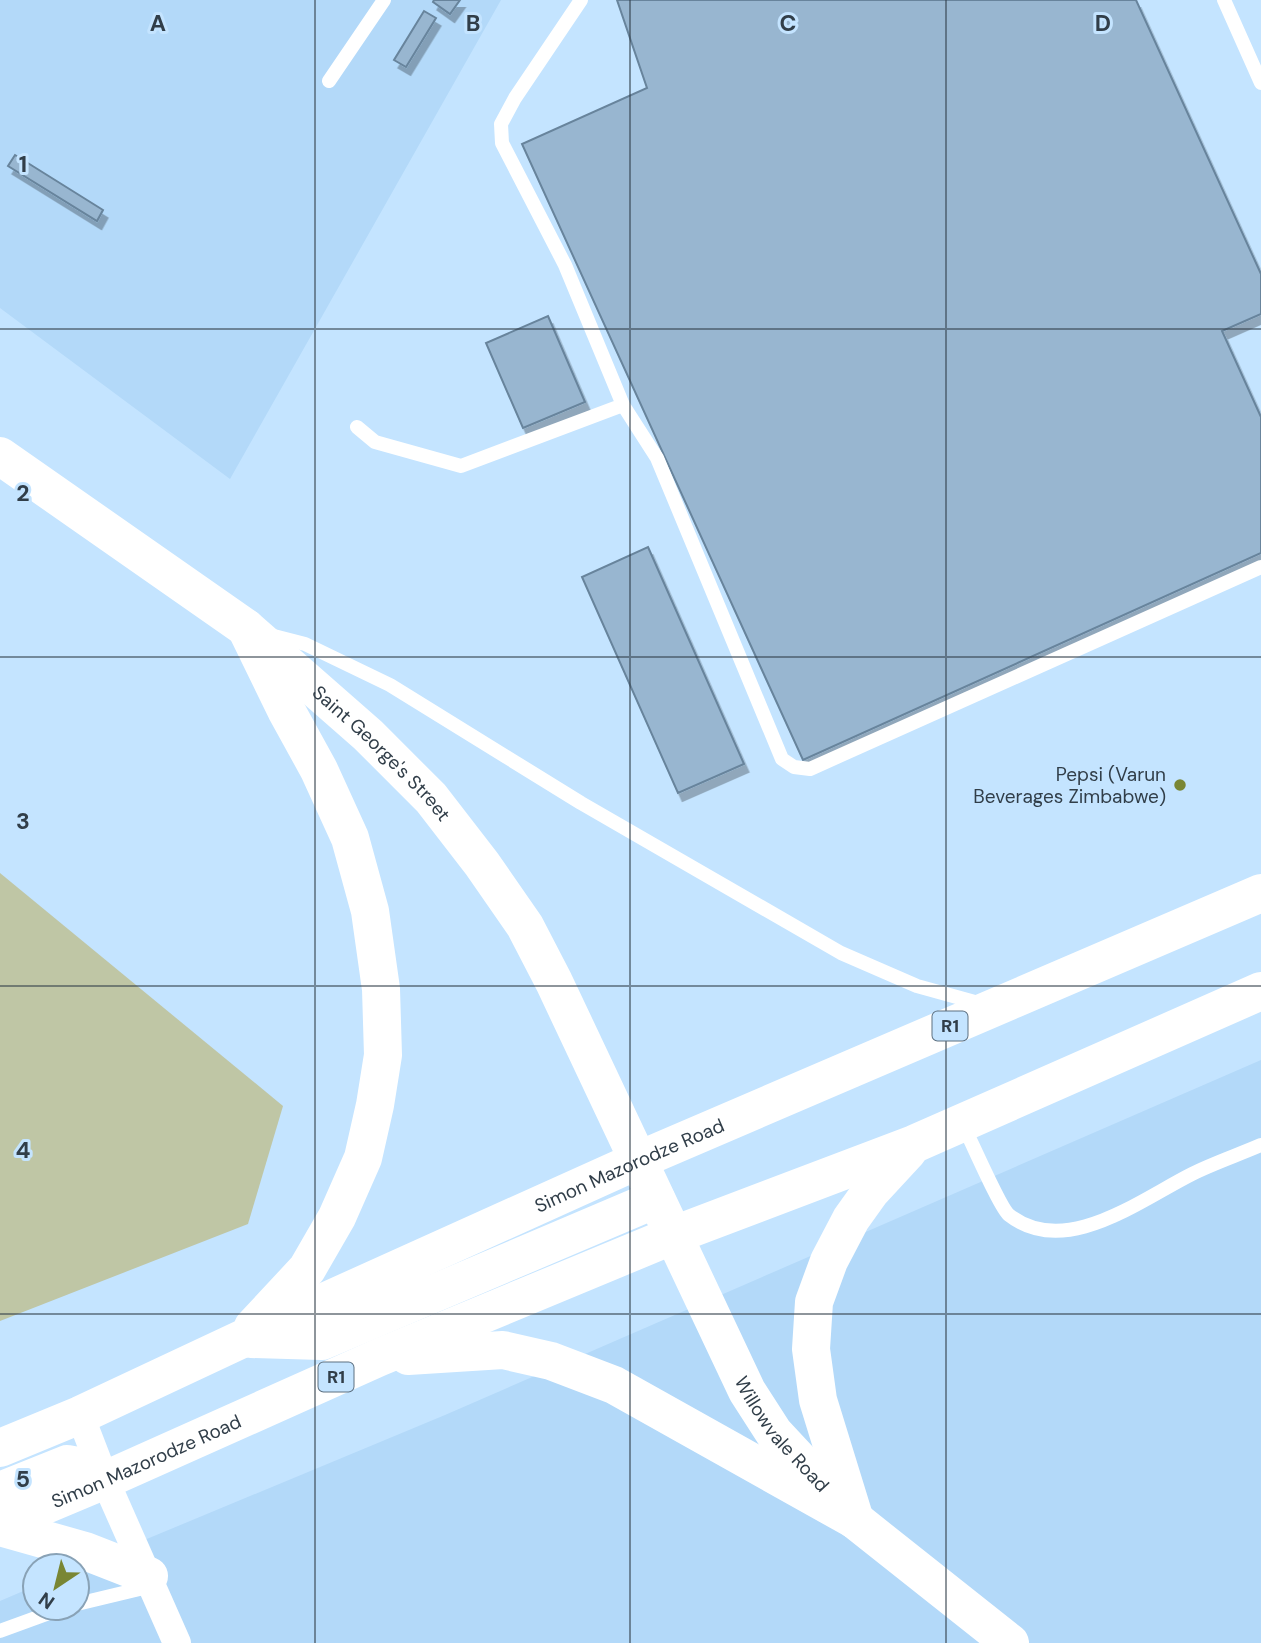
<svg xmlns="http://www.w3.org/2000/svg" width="1261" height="1643" font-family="'DM Sans',sans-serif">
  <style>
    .built { fill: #b3d9f9 }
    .green { fill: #bfc6a5 }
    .building { fill: #98b6d0; stroke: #67849c; stroke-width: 2; filter: url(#shadow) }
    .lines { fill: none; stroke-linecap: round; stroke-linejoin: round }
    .service { stroke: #fff; stroke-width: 14 }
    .minor { stroke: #fff; stroke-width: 28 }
    .secondary { stroke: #fff; stroke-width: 38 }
    .trunk { stroke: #fff; stroke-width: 38 }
    .grid { fill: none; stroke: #313e49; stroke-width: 2; stroke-opacity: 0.55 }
    .poi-dot { fill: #798634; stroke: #c4e4ff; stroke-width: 2.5 }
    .labels { text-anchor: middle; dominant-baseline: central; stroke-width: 6; stroke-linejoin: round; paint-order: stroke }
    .shield { fill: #c4e4ff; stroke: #5d7080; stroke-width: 2 }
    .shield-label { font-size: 18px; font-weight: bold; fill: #313e49 }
    .street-label { font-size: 19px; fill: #313e49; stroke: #c4e4ff }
    .poi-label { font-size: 19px; fill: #313e49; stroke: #c4e4ff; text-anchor: end }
    .grid-label { font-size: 23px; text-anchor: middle; font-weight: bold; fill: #313e49; stroke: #c4e4ff; stroke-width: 6; stroke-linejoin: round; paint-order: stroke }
  </style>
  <defs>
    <filter id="shadow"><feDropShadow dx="4.5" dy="8" stdDeviation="0" flood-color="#0004"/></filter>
  </defs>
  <rect width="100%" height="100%" fill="#c4e4ff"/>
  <path class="built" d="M0 0H501L230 479 0 308Z
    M1261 1060V1643H0V1601L35 1586V1608H77V1568L445 1415Z"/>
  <path class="green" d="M0 873 283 1106 248 1224 0 1321Z"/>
  <path class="building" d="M434 0H460L450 14 433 2Z
    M617 0H1136L1261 274V314L1222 331 1261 417V553L803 760 522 144 647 88Z
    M424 11 436 18 406 67 394 60Z
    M15 155 103 210 97 221 8 166Z
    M548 316 585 402 523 428 486 343Z
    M648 547 744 764 678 793 582 577Z"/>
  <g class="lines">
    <path class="service" d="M581 0 515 98 501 124 502 143 565 265 623 405 657 458 782 759 794 767 810 769 1261 567
      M1224 0 1261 83
      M329 81 384 0
      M357 427 375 442 461 466 623 405
      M270 635 305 644 390 685 581 803 841 953 917 986 982 1004
      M963 1125C971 1140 1000 1208 1009 1215 1065 1259 1140 1200 1192 1174 1214 1163 1238 1155 1261 1145
      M77 1604 152 1586
      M0 1631 63 1608"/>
    <path class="minor" d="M80 1415 105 1480 177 1643"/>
    <path class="secondary" id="s1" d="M0 456 246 628 368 735 431 798 482 864 525 926 554 982 747 1391 774 1433 855 1520 1010 1643"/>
    <g class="trunk">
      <path d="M246 628 286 710 319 770 350 838 370 911 381 989 383 1055 375 1105 363 1158 337 1217 307 1269 253 1327"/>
      <path d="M251 1339 322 1341 656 1199"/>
      <path d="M408 1356 503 1350 551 1361 614 1385 855 1520"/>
      <path id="s2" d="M0 1448 80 1415 242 1339 639 1160 1261 893"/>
      <path d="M0 1491 67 1464 78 1466 105 1480"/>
      <path d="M855 1520 818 1400 811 1349 814 1302 829 1261 851 1219 871 1191 908 1151"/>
      <path id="s3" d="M0 1524 105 1480 380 1357 674 1235 914 1144 1261 991"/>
      <path d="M0 1527 85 1551 149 1576"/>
    </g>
  </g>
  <path class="grid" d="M315 0V1643M630 0V1643M946 0V1643M0 329H1261M0 657H1261M0 986H1261M0 1314H1261"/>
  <circle class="poi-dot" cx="1180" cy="785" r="7"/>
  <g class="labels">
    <g class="shield">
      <rect x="932.5" y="1011.5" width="35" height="29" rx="5"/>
      <rect x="318.5" y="1362.5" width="35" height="29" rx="5"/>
    </g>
    <g class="shield-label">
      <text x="950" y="1026">R1</text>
      <text x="336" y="1377">R1</text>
    </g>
    <g class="street-label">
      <text stroke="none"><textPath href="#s1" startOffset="485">Saint George's Street</textPath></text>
      <text stroke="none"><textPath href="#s2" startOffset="690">Simon Mazorodze Road</textPath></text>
      <text stroke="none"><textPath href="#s1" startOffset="1281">Willowvale Road</textPath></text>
      <text stroke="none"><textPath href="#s3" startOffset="159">Simon Mazorodze Road</textPath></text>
    </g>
    <g class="poi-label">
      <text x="1166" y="774">Pepsi (Varun<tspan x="1166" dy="22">Beverages Zimbabwe)</tspan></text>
    </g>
  </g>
  <g class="grid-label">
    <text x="158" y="31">A</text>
    <text x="473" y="31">B</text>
    <text x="788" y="31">C</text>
    <text x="1103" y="31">D</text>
    <text x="23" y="172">1</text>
    <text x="23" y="501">2</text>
    <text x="23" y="829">3</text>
    <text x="23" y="1158">4</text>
    <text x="23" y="1487">5</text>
  </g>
  <g transform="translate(56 1587) rotate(215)"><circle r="33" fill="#c4e4ff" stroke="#89a2b6" stroke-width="2"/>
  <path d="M0-5L12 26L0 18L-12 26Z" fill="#798634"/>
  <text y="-10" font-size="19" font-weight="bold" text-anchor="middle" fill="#313e49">N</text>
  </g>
</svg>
